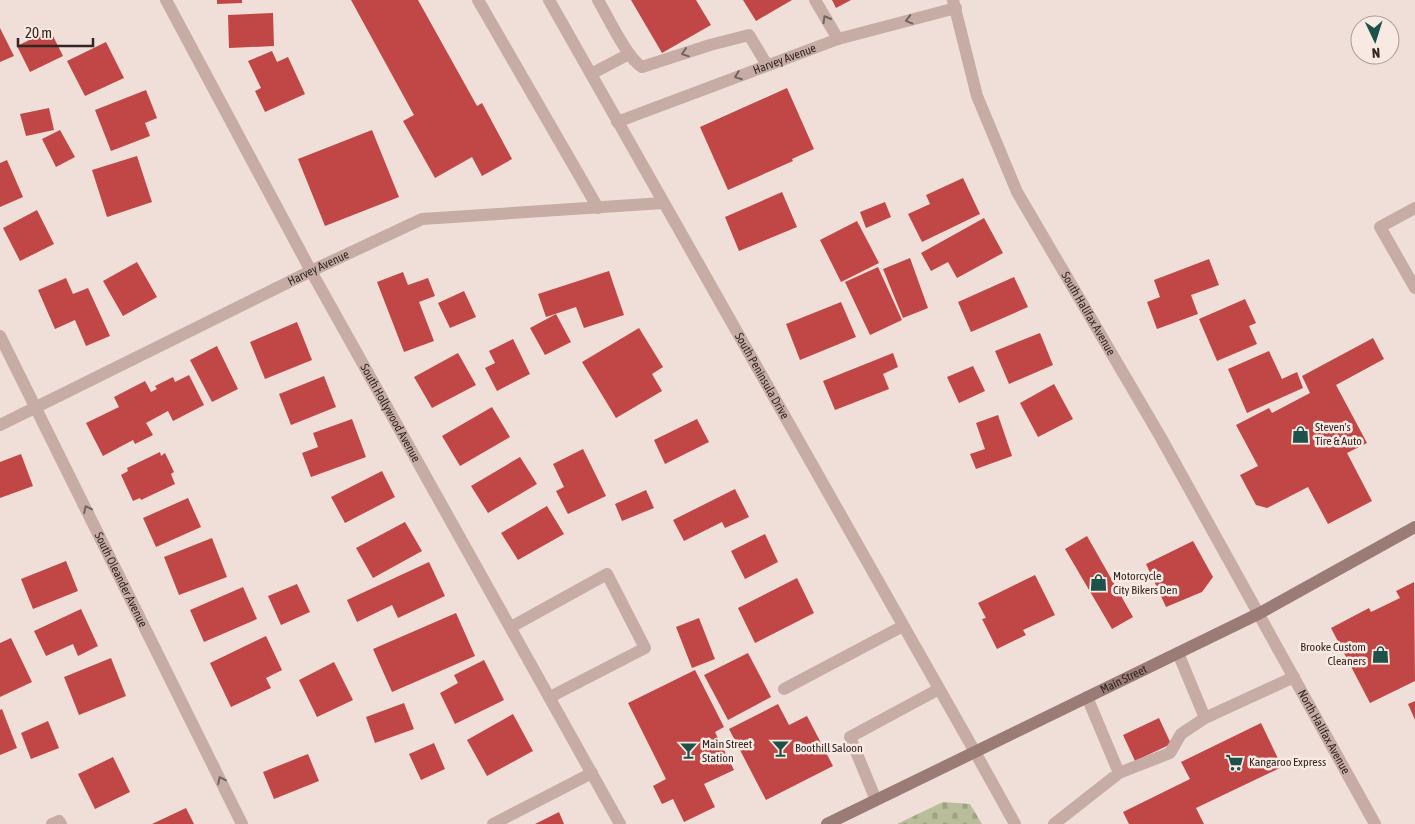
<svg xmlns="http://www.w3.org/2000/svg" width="1415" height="824" font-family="'Asap Condensed',sans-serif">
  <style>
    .cemetery { fill: url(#cemetery-stones) }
    .building { fill: #c04745 }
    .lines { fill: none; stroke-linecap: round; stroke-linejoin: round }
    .service { stroke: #c6aca4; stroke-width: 12 }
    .minor { stroke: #c6aca4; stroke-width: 12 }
    .tertiary { stroke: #c6aca4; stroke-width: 12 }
    .secondary { stroke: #9a7b76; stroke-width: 12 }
    .oneway { stroke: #75635f }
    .labels { text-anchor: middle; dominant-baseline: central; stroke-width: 5; stroke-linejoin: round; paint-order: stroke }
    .street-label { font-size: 12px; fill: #322726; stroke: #f8eae3 }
    .poi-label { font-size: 12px; fill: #322726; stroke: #f8eae3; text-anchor: start }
  </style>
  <defs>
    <pattern id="cemetery-stones" width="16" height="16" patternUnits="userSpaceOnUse" patternTransform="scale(1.25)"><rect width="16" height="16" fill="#b9bd99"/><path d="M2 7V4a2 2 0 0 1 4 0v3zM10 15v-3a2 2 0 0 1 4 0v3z" fill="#a0a284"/></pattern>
  </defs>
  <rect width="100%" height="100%" fill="#efdfd8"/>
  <path class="cemetery" d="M943 802 970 804 982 824H897Z"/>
  <path class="building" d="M217 0H242V3L217 4Z
    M351 0H418L477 106 482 103 512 159 482 176 472 157 435 178 403 121 414 115Z
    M631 0H696L711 25 662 53Z
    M743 0H792L756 21Z
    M832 0H851L836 8Z
    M273 13 274 46 229 48 228 15Z
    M0 28 14 56 0 62Z
    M50 30 63 56 30 72 17 46Z
    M106 42 124 78 85 96 67 61Z
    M272 51 277 62 288 57 305 94 265 112 255 91 261 88 248 61Z
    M787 88 814 149 792 159 793 161 728 190 700 127Z
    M146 90 157 118 145 123 150 136 111 151 95 110Z
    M49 108 54 130 26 136 20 114Z
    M60 130 75 157 56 167 42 139Z
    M372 130 399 197 325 226 298 159Z
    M137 156 152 202 107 217 92 170Z
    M7 160 23 197 0 207V163Z
    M963 178 980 214 922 242 908 214 930 204 926 195Z
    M782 192 797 227 739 251 725 217Z
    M885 202 891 217 866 228 860 212Z
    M37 210 54 244 20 261 3 228Z
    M984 218 1003 253 957 278 948 262 931 271 921 253Z
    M857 221 879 263 841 282 820 240Z
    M910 258 928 308 903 318 883 269Z
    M1209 259 1219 285 1191 295 1198 314 1157 329 1147 302 1160 297 1154 280Z
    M137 262 157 297 123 316 103 281Z
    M878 267 902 320 870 335 845 282Z
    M609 271 624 315 584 328 576 307 546 317 538 294Z
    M403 272 408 285 428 278 435 296 419 302 434 341 404 352 377 282Z
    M1014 277 1028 307 971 332 958 302Z
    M66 278 73 294 88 288 110 336 86 346 75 320 55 329 38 290Z
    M464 291 476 317 450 328 438 303Z
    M1245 299 1256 323 1249 326 1257 344 1217 361 1199 319Z
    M841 302 856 337 800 360 786 324Z
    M556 314 571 342 545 355 530 328Z
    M297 322 312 360 265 379 250 342Z
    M639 328 663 367 652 374 662 391 616 418 582 362Z
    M1040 333 1053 365 1009 384 995 351Z
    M1373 338 1384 359 1336 385 1367 443 1347 453 1372 501 1328 524 1308 487 1267 508 1256 505 1240 475 1258 466 1236 425 1269 408 1272 413 1310 393 1302 376Z
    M513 339 530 374 497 391 485 368 495 363 489 351Z
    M217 346 238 389 212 402 190 360Z
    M1269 351 1282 379 1297 372 1303 388 1247 413 1228 369Z
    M458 353 476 385 432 408 414 377Z
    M893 353 898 367 883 374 889 389 835 410 823 381Z
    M973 366 985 391 959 403 947 377Z
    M189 375 204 405 173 421 168 411 146 423 153 435 135 444 133 440 103 456 86 423 119 407 114 397 145 381 151 392 157 389 155 386 173 377 175 382Z
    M324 376 336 407 291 425 279 394Z
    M1054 384 1073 419 1038 437 1020 403Z
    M492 407 510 437 460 466 442 436Z
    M998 415 1012 456 976 469 970 454 985 449 976 423Z
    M352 419 366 457 311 477 302 453 318 447 313 433Z
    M697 419 709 442 665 464 654 440Z
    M583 449 606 496 568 514 556 491 564 487 553 464Z
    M160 452 161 456 165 453 174 472 171 474 175 484 141 500 140 498 133 501 121 475 128 471 127 468Z
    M21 454 33 486 0 498V462Z
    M520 457 537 484 488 513 471 486Z
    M382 471 395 497 345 523 331 497Z
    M735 489 749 517 725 528 722 522 684 541 673 520Z
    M646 490 654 508 622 521 615 504Z
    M188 498 201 527 156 547 143 518Z
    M547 506 564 534 518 560 501 533Z
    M405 522 422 551 373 578 356 548Z
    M765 534 778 562 745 579 731 551Z
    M1087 536 1133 617 1112 629 1065 549Z
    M212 538 227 577 179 595 164 557Z
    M1193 541 1213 577 1202 592 1166 607 1146 564Z
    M66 561 78 591 33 609 21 579Z
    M429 562 445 596 398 618 392 605 357 622 347 600Z
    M1035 575 1055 615 1023 630 1026 635 997 649 982 619 986 618 978 603Z
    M797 578 814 613 755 643 738 608Z
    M1414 582 1415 681 1370 703 1331 628 1369 608 1371 612 1400 598 1396 591Z
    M297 584 310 612 281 625 268 596Z
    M243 587 257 619 204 642 190 610Z
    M81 609 98 646 78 656 73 644 46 656 34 631Z
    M456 613 475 656 392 692 373 649Z
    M699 618 715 659 692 668 676 627Z
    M266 636 282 670 266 678 271 688 231 707 210 663Z
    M11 638 32 682 0 697V643Z
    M748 653 771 697 728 720 704 675Z
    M111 658 126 696 79 715 64 677Z
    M484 660 504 700 455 724 440 693 458 683 454 675Z
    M334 662 353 700 317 717 299 680Z
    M695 670 724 727 715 732 734 770 704 784 715 807 684 822 673 799 662 804 653 786 666 779 628 703Z
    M1415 701V720L1408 704Z
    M404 703 414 729 375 743 366 717Z
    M778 704 789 725 807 716 833 766 766 800 729 729Z
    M2 709 17 748 0 755V710Z
    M513 714 533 751 487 776 467 740Z
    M1159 718 1171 744 1135 761 1123 735Z
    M48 721 59 748 31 759 21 733Z
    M1261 723 1282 767 1196 808 1204 824H1129L1123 812 1190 779 1181 762Z
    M434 743 445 769 421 780 409 754Z
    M308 754 319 781 274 799 263 772Z
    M113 757 130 792 95 809 78 774Z
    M186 808 194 824H152Z
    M559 812 564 824H535Z"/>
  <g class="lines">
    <path class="service" d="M478 0 598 208
      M598 0C608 17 627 58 642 67L710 45 749 35 767 65
      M815 0 838 39
      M591 74 629 54
      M1415 208 1380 227 1415 288
      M511 627 607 574 645 648 550 697
      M1178 653 1205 718
      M784 689 903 626
      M1087 697 1119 773
      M876 800 850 737 939 689
      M52 824 59 821 61 824
      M493 824 592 773
      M1054 824 1119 773 1170 753 1181 734 1205 718 1294 677"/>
    <g class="minor">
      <path id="s1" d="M166 0 311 271 620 824"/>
      <path id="s2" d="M617 122 838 39 956 8"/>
      <path id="s3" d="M0 336 242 824"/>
      <path id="s4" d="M0 425 311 271 422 219 663 203"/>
      <path d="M975 752 1015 824"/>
    </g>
    <g class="tertiary">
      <path id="s5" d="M549 0 975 752"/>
      <path id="s6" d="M953 0 977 96 1017 192 1160 436 1375 824"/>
    </g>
    <path class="secondary" id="s7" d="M827 824 1260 613 1415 527"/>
  </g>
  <defs><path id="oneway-chevron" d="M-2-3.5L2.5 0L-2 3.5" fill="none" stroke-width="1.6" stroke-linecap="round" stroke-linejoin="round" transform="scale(1.25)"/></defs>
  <g class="oneway">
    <use href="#oneway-chevron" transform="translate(826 19) rotate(-120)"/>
    <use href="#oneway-chevron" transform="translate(909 20) rotate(165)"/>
    <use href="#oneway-chevron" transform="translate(685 53) rotate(162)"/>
    <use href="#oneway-chevron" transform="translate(738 76) rotate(159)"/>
    <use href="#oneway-chevron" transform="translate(87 509) rotate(-116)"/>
    <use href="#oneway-chevron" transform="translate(221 780) rotate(-116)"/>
  </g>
  <defs>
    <symbol id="shop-bare" viewBox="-9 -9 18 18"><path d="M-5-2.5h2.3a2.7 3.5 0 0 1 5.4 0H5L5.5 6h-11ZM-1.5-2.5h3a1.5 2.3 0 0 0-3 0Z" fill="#1d5149" stroke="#f8eae3" stroke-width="2.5" paint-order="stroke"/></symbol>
    <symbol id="bar-bare" viewBox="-9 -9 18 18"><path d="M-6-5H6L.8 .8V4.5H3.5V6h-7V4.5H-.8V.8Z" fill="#1d5149" stroke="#f8eae3" stroke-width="2.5" paint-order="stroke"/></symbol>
    <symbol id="supermarket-bare" viewBox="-9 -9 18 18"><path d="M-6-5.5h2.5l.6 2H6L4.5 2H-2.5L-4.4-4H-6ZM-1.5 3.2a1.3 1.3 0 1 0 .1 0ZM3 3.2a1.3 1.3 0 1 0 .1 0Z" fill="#1d5149" stroke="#f8eae3" stroke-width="2.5" paint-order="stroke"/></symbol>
  </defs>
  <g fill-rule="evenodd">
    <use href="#shop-bare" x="1288" y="422" width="25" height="25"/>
    <use href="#shop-bare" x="1086" y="570" width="25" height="25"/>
    <use href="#shop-bare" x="1368" y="642" width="25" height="25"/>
    <use href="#bar-bare" x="768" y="736" width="25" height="25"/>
    <use href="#bar-bare" x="676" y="738" width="25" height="25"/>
    <use href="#supermarket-bare" x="1222" y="750" width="25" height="25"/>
  </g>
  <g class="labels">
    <g class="street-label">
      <text stroke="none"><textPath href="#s2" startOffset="179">Harvey Avenue</textPath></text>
      <text stroke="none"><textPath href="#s4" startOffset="355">Harvey Avenue</textPath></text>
      <text stroke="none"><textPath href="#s6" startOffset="344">South Halifax Avenue</textPath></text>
      <text stroke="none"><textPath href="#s5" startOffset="432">South Peninsula Drive</textPath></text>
      <text stroke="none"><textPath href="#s1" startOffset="470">South Hollywood Avenue</textPath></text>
      <text stroke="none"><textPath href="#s3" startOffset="272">South Oleander Avenue</textPath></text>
      <text stroke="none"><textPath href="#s7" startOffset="330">Main Street</textPath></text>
      <text stroke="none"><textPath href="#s6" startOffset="824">North Halifax Avenue</textPath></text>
    </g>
    <g class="poi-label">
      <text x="1315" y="427">Steven's<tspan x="1315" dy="14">Tire &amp; Auto</tspan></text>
      <text x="1113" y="576">Motorcycle<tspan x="1113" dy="14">City Bikers Den</tspan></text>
      <text x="1366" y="647" text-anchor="end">Brooke Custom<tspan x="1366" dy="14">Cleaners</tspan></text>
      <text x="702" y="744">Main Street<tspan x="702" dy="14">Station</tspan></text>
      <text x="795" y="748">Boothill Saloon</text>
      <text x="1249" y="762">Kangaroo Express</text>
    </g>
  </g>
  <g transform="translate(1375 40) rotate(176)"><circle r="24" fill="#f8eae3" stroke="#a99c97"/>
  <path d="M0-4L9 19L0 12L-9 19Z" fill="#1d5149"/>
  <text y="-8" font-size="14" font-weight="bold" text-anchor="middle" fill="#322726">N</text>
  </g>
  <path d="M18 38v8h75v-8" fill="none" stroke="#322726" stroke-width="2.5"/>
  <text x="25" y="38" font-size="15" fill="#322726" stroke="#f8eae3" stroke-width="4" paint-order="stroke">20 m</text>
</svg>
